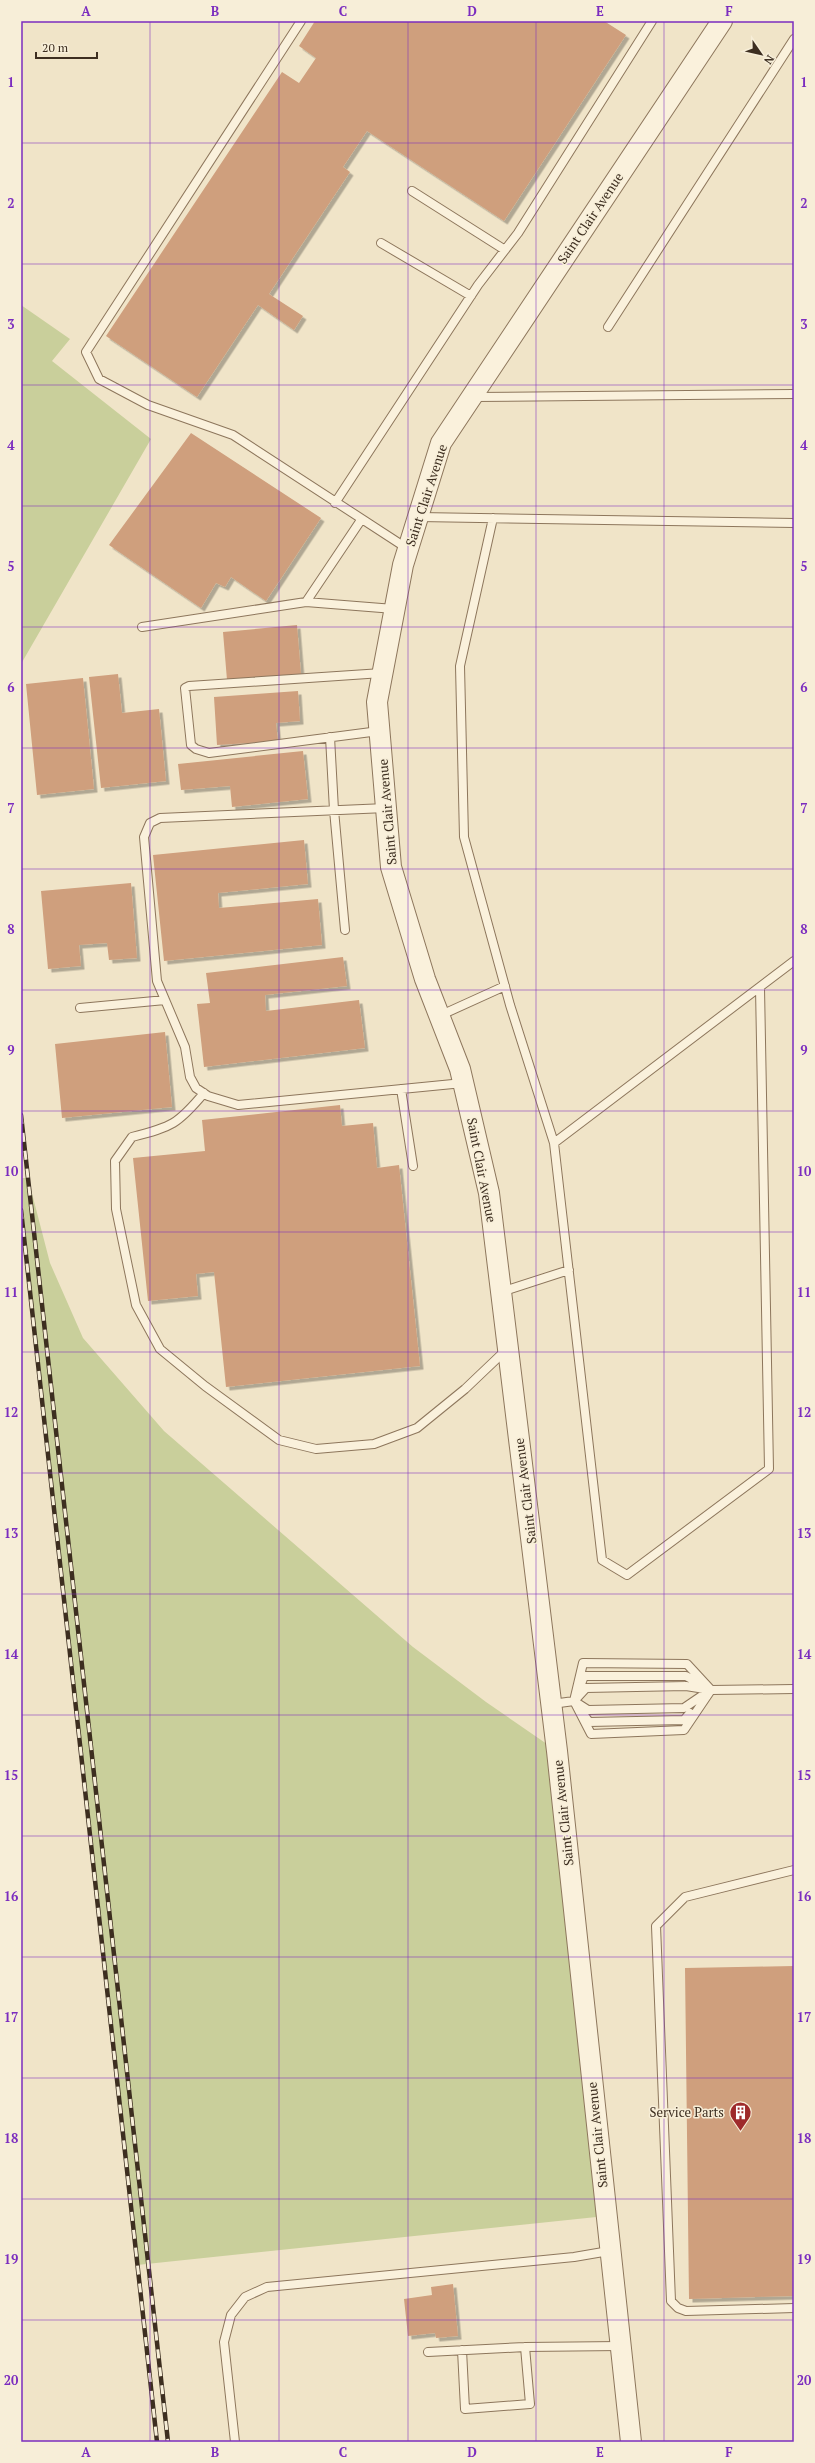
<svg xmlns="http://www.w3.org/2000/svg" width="815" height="2463" font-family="'PT Serif',serif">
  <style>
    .green { fill: #c9cf9b }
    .building { fill: #cf9f7d; filter: url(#shadow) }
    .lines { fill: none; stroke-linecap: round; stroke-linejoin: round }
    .service-casing { stroke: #8d765c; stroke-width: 10 }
    .tertiary-casing { stroke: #8d765c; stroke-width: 22 }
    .service { stroke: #faf1dc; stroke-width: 8 }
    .tertiary { stroke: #faf1dc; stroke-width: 20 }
    .rail-casing { stroke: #3d2e20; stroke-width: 4.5 }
    .rail { stroke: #f7eed8; stroke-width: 3; stroke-dasharray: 9; stroke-linecap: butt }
    .grid { fill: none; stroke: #7b2cbf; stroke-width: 1; stroke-opacity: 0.55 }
    .labels { text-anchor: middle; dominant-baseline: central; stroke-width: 3; stroke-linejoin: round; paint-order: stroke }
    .street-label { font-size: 13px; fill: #3d2e20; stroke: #f7eed8 }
    .poi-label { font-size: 13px; fill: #3d2e20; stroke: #f7eed8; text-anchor: end }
    .neatline { fill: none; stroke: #7b2cbf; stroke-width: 1.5 }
    .grid-label { font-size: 13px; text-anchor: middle; font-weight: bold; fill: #7b2cbf }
  </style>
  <defs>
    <filter id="shadow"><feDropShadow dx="3.5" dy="3.5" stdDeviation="0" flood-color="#0004"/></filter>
  </defs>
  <rect width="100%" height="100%" fill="#f0e4c8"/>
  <path class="green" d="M21 305 70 339 52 361 151 439 21 664Z
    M21 1178H28L50 1263 83 1338 164 1431 413 1647 486 1702 557 1751 606 2216 137 2265 21 1210Z"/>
  <path class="building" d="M315 21H604L626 35 504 221 367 131 343 167 350 172 269 294 303 316 294 330 258 305 197 397 106 336 282 72 299 83 316 58 299 46Z
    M191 433 321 518 266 601 231 577 225 587 216 583 201 608 109 545Z
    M297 625 301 674 227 680 223 632Z
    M118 674 122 713 159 709 166 781 101 788 89 677Z
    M83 678 94 789 37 795 26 684Z
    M298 691 300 721 276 723 278 741 217 745 214 697Z
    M303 751 308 799 232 807 230 786 181 790 178 764Z
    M304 840 308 884 218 893 219 908 318 899 322 945 164 961 153 855Z
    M131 883 137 958 109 960 107 943 79 945 81 966 48 969 41 891Z
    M343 957 347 986 265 995 266 1011 359 1000 365 1048 204 1067 197 1004 210 1003 206 973Z
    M165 1032 172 1107 62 1118 55 1044Z
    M340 1105 342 1126 373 1123 377 1168 399 1165 420 1366 226 1387 214 1272 196 1274 198 1296 148 1301 133 1158 205 1151 202 1120Z
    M794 1966V2296L689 2299 685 1968Z
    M453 2284 458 2336 436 2338 435 2333 408 2336 404 2299 432 2295 431 2287Z"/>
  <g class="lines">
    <defs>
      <path id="service" d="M301 21 86 352 99 379 148 405 233 435 408 549
        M412 191 505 250
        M381 243 471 296
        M608 327 794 39
        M474 397 794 394
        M335 503 478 285 518 233 652 21
        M419 517 794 523
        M493 518 460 666 464 837 510 1005 554 1143 602 1560 627 1575 769 1469 760 988
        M361 520 306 602 394 609
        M142 627 306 602
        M379 731 209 753 196 749 191 745 185 688 189 686 382 673
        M330 737 334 810 345 930
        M386 808 160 818 150 823 144 837 157 981 185 1047 190 1077 196 1088 208 1096 238 1105 463 1083
        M80 1008 165 1000
        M439 1016 505 986
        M401 1089 413 1166
        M204 1093C178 1124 172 1127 132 1137L115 1161 116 1209 136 1305 160 1349 205 1386 279 1440 316 1449 374 1444 417 1428 465 1389 507 1349
        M554 1143 794 961
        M501 1292 569 1270
        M583 1663 687 1664 711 1690 684 1730 591 1734 574 1701Z
        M581 1684 584 1676H686L704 1686
        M574 1701 586 1688 686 1686 711 1690 794 1689
        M552 1704 574 1701 588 1710 684 1708 706 1693
        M584 1715 589 1722 684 1720 690 1713
        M794 1870 685 1897 656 1926 671 2301 678 2308 686 2311 794 2308
        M462 2350 465 2409 530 2404 525 2347
        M428 2352 525 2347 620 2346
        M235 2442 224 2342 231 2315 245 2297 267 2287 574 2257 609 2251"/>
      <path id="tertiary" d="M631 2442 557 1751 489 1193 460 1069 425 979 391 867 377 702 403 565 441 443 722 21"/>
    </defs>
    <use href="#service" class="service-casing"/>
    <use href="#tertiary" class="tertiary-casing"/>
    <use href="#service" class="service"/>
    <use href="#tertiary" class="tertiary"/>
    <defs>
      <path id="rail" d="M21 1115 168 2442
        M21 1210 157 2442"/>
    </defs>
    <use href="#rail" class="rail-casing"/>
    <use href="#rail" class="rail"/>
  </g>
  <path class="grid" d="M150 21V2442M279 21V2442M408 21V2442M536 21V2442M664 21V2442M21 143H794M21 264H794M21 385H794M21 506H794M21 627H794M21 748H794M21 869H794M21 990H794M21 1111H794M21 1232H794M21 1352H794M21 1473H794M21 1594H794M21 1715H794M21 1836H794M21 1957H794M21 2078H794M21 2199H794M21 2320H794"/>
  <defs>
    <symbol id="building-pin" viewBox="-11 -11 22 30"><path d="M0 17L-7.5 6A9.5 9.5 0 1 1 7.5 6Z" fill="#9e2a2b" stroke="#f7eed8"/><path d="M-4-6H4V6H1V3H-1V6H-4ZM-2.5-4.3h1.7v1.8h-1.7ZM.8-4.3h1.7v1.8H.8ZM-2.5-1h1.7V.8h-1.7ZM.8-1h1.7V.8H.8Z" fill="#fff"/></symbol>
  </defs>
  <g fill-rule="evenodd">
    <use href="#building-pin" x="728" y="2100" width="25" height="34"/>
  </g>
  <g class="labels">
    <g class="street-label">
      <text transform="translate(590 218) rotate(-56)">Saint Clair Avenue</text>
      <text transform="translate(426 495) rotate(-72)">Saint Clair Avenue</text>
      <text transform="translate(387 812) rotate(-95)">Saint Clair Avenue</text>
      <text transform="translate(482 1170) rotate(79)">Saint Clair Avenue</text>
      <text transform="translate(525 1491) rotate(-97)">Saint Clair Avenue</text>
      <text transform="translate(563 1813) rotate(-96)">Saint Clair Avenue</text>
      <text transform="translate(597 2135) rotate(-96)">Saint Clair Avenue</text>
    </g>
    <g class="poi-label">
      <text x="724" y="2112">Service Parts</text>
    </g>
  </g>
  <rect width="815" height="2463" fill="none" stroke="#f7eed8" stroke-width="44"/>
  <g transform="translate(761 54) rotate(124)" stroke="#f7eed8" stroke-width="3" paint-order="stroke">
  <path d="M0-3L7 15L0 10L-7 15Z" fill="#3d2e20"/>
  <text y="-6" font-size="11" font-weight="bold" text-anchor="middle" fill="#3d2e20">N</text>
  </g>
  <path d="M36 52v6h61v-6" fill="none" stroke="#3d2e20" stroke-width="2"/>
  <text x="42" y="52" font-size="12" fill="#3d2e20" stroke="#f7eed8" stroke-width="3" paint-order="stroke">20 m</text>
  <rect x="22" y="22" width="771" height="2419" class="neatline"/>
  <g class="grid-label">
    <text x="86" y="16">A</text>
    <text x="215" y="16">B</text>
    <text x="343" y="16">C</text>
    <text x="472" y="16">D</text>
    <text x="600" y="16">E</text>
    <text x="729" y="16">F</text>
    <text x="11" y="87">1</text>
    <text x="804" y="87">1</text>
    <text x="11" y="208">2</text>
    <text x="804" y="208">2</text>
    <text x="11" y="329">3</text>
    <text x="804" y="329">3</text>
    <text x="11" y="450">4</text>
    <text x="804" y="450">4</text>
    <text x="11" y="571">5</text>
    <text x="804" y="571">5</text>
    <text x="11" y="692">6</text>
    <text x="804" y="692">6</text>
    <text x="11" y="813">7</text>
    <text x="804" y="813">7</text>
    <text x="11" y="934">8</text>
    <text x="804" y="934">8</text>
    <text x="11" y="1055">9</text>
    <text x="804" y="1055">9</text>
    <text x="11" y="1176">10</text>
    <text x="804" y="1176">10</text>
    <text x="11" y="1297">11</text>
    <text x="804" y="1297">11</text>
    <text x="11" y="1417">12</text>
    <text x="804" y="1417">12</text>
    <text x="11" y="1538">13</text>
    <text x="804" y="1538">13</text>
    <text x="11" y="1659">14</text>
    <text x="804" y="1659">14</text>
    <text x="11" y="1780">15</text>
    <text x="804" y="1780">15</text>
    <text x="11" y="1901">16</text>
    <text x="804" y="1901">16</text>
    <text x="11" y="2022">17</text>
    <text x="804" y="2022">17</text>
    <text x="11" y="2143">18</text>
    <text x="804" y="2143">18</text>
    <text x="11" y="2264">19</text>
    <text x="804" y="2264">19</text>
    <text x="11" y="2385">20</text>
    <text x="804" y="2385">20</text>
    <text x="86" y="2457">A</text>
    <text x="215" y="2457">B</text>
    <text x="343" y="2457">C</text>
    <text x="472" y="2457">D</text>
    <text x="600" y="2457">E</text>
    <text x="729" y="2457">F</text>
  </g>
</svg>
